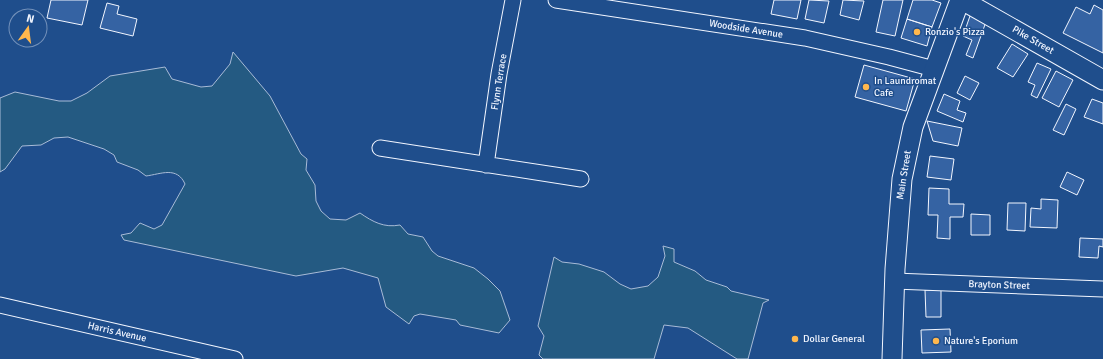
<svg xmlns="http://www.w3.org/2000/svg" width="1103" height="359" font-family="Signika,sans-serif">
  <style>
    .green { fill: #245a82; stroke: #a8bbd7 }
    .building { fill: #3563a3; stroke: #f2f6ff }
    .lines { fill: none; stroke-linecap: round; stroke-linejoin: round }
    .minor-casing { stroke: #f2f6ff; stroke-width: 17 }
    .major-casing { stroke: #f2f6ff; stroke-width: 21 }
    .minor { stroke: #1f4e8c; stroke-width: 15 }
    .major { stroke: #1f4e8c; stroke-width: 19 }
    .poi-dot { fill: #ffb74d; stroke: #1f4e8c; stroke-width: 1.5 }
    .labels { text-anchor: middle; dominant-baseline: central; stroke-width: 3; stroke-linejoin: round; paint-order: stroke }
    .street-label { font-size: 10px; fill: #f2f6ff; stroke: #1f4e8c }
    .poi-label { font-size: 10px; fill: #f2f6ff; stroke: #1f4e8c; text-anchor: start }
  </style>
  <rect width="100%" height="100%" fill="#1f4e8c"/>
  <path class="green" d="M233 52 270 96 301 154 307 159 306 170 315 185 316 201 321 211 330 219 346 220 360 213C373 222 384 228 400 225L408 234 423 237 432 251 438 256 474 268 488 279 500 291 510 320 499 333 460 325 456 320 420 314 414 316 409 324 386 307 378 278 343 268 296 276 124 240 121 235 131 233 140 223 154 229 162 225 185 184C177 166 161 174 146 176L138 170 117 162 114 155 104 149 68 137 54 138 41 145 22 146 5 169 0 172V98L15 92 59 101H71L87 93 110 76 165 67 172 79 201 87 212 86 230 64Z
    M663 246 674 249V262L695 271 706 280 727 287 731 291 769 300 763 303 748 359H737L688 328 664 325 654 359H543L539 355 544 336 538 326 554 257 562 262 579 264 604 272 620 284 631 289 648 286 658 277 665 256Z"/>
  <path class="building" d="M51 0H88L82 25 47 18Z
    M774 0H801L797 19 771 14Z
    M809 0 829 1 824 23 805 19Z
    M843 0 864 1 859 20 840 15Z
    M883 0H903L895 36 876 32Z
    M913 0H932L941 3 932 27 907 19Z
    M107 3 119 6 117 14 137 19 133 36 100 28Z
    M1094 5 1103 10V53L1063 33 1076 7 1090 14Z
    M971 13 987 19 973 58 966 55 972 40 963 36Z
    M907 19 932 27 927 46 901 38Z
    M1012 44 1028 54 1013 77 997 68Z
    M1037 63 1051 69 1037 98 1031 95 1035 85 1028 82Z
    M864 65 915 79 906 111 855 97Z
    M1056 71 1073 80 1059 107 1042 98Z
    M965 76 979 83 970 100 957 93Z
    M944 94 960 101 957 110 966 113 963 122 937 111Z
    M1092 99 1103 103V124L1084 117Z
    M1066 104 1076 109 1064 135 1053 130Z
    M927 121 962 128 958 146 933 141Z
    M930 156 954 159 951 180 927 177Z
    M1067 172 1084 180 1077 195 1060 187Z
    M929 188 949 189V204H964L963 217H950V239L937 238 938 215H928Z
    M1041 199 1058 200 1057 228 1030 227 1031 208 1041 209Z
    M1008 203H1026L1025 231 1007 230Z
    M971 214 990 215V235H971Z
    M1080 238 1103 239V247L1099 246 1098 258 1079 257Z
    M925 290H941V317H926Z
    M950 329 951 352 922 353 921 330Z"/>
  <g class="lines">
    <defs>
      <path id="minor" d="M556 0 805 38 889 57 934 69
        M380 148 581 179
        M486 165 499 74 513 0
        M894 281 1103 289
        M0 305 235 359"/>
      <path id="major" d="M962 0 1103 80
        M892 359 895 269 902 179 913 127 960 0"/>
    </defs>
    <use href="#minor" class="minor-casing"/>
    <use href="#major" class="major-casing"/>
    <use href="#minor" class="minor"/>
    <use href="#major" class="major"/>
  </g>
  <g class="poi-dot">
    <circle cx="917" cy="32" r="4"/>
    <circle cx="866" cy="87" r="4"/>
    <circle cx="795" cy="339" r="4"/>
    <circle cx="936" cy="341" r="4"/>
  </g>
  <g class="labels">
    <g class="street-label">
      <text transform="translate(746 29) rotate(9)">Woodside Avenue</text>
      <text transform="translate(1033 40) rotate(30)">Pike Street</text>
      <text transform="translate(499 82) rotate(-81)">Flynn Terrace</text>
      <text transform="translate(904 175) rotate(-81)">Main Street</text>
      <text transform="translate(999 285) rotate(2)">Brayton Street</text>
      <text transform="translate(117 332) rotate(13)">Harris Avenue</text>
    </g>
    <g class="poi-label">
      <text x="925" y="32">Ronzio's Pizza</text>
      <text x="874" y="81">In Laundromat<tspan x="874" dy="12">Cafe</tspan></text>
      <text x="803" y="339">Dollar General</text>
      <text x="944" y="341">Nature's Eporium</text>
    </g>
  </g>
  <g transform="translate(28 28) rotate(14)"><circle r="19" fill="#1f4e8c" stroke="#7391ba"/>
  <path d="M0-3L7 15L0 10L-7 15Z" fill="#ffb74d"/>
  <text y="-6" font-size="11" font-weight="bold" text-anchor="middle" fill="#f2f6ff">N</text>
  </g>
</svg>
